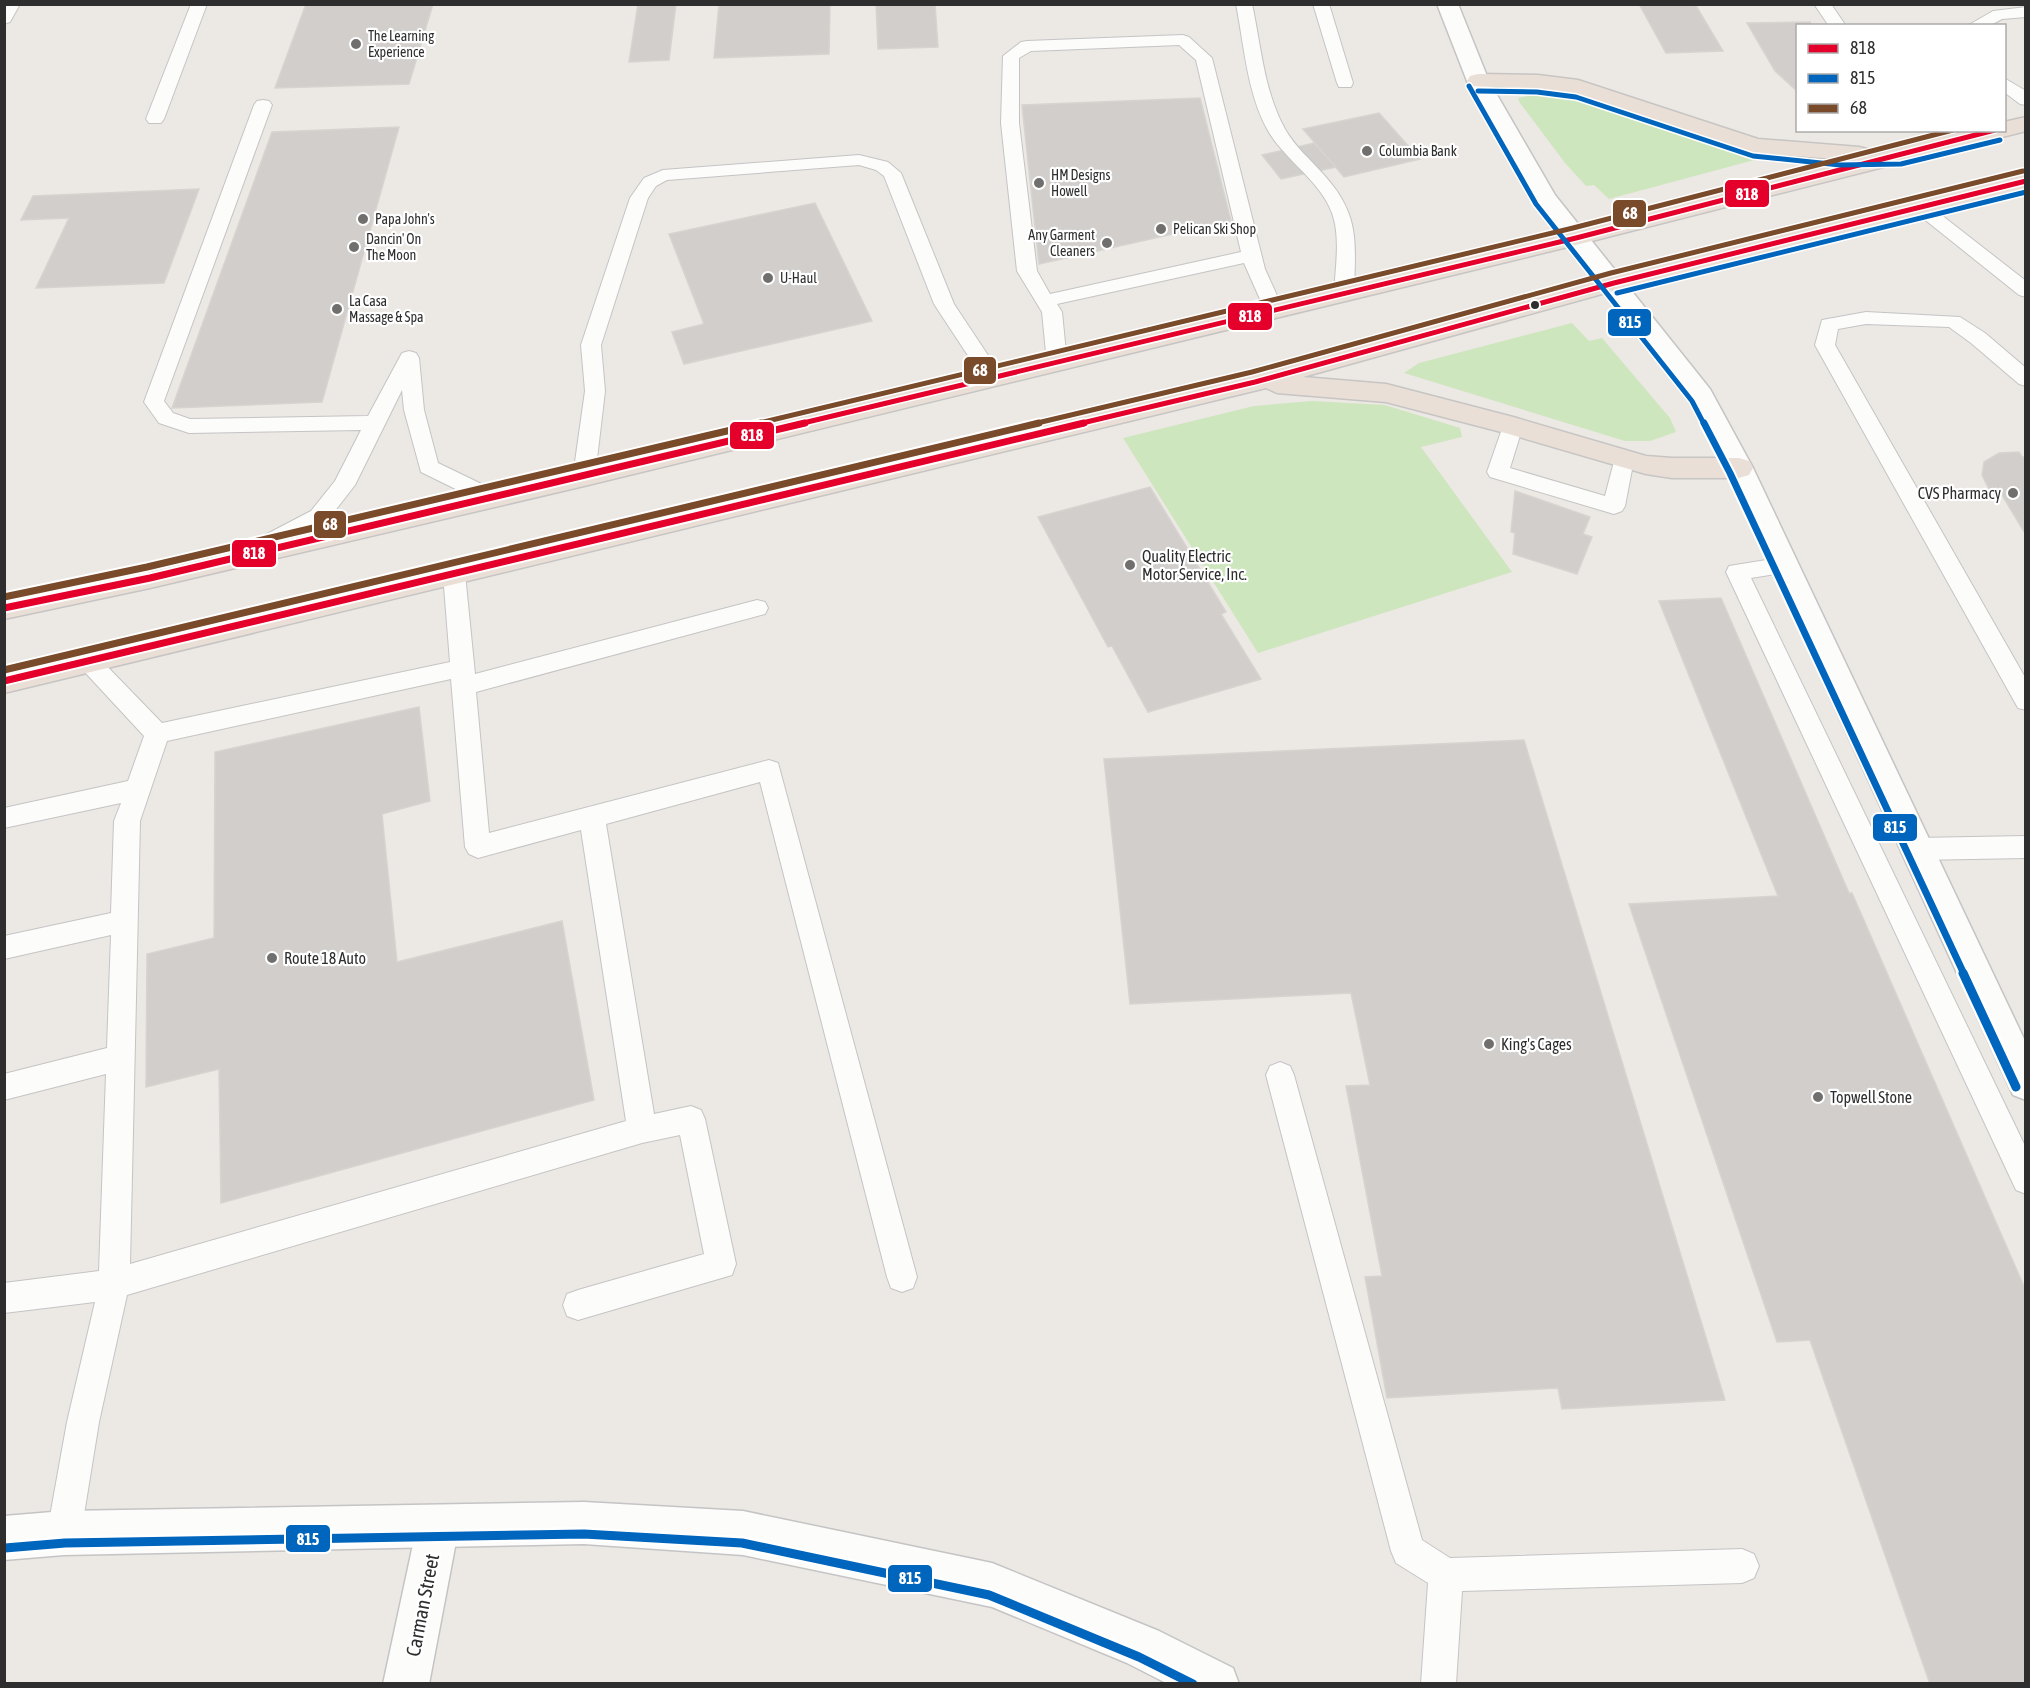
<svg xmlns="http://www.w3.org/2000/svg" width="2030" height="1688" font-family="'Asap Condensed',sans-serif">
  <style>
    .green { fill: #cee6be }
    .building { fill: #d1cecb; stroke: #d7d4d0; stroke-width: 1.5 }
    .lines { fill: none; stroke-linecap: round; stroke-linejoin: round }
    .lane-casing { stroke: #c5c4c5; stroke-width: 2 }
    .street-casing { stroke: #c5c4c5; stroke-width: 3 }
    .secondary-casing { stroke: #c5c4c5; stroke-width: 3 }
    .highway-casing { stroke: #c6c5c4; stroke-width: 3 }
    .lane { fill: #fcfcfb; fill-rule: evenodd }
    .street { fill: #fcfcfb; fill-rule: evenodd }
    .secondary { fill: #fcfcfb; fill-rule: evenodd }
    .highway { fill: #eadfd6; fill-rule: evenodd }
    .bus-1-far1-casing { stroke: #fff; stroke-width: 8 }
    .bus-1-casing { stroke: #fff; stroke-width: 11 }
    .bus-2-far2-casing { stroke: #fff; stroke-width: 8 }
    .bus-2-far1-casing { stroke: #fff; stroke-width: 11 }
    .bus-2-casing { stroke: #fff; stroke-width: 14 }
    .bus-3-far1-casing { stroke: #fff; stroke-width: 8 }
    .bus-3-casing { stroke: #fff; stroke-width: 11 }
    .bus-1-far1 { stroke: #e4002b; stroke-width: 5 }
    .bus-1 { stroke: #e4002b; stroke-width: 7 }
    .bus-2-far2 { stroke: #0065bd; stroke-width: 5 }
    .bus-2-far1 { stroke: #0065bd; stroke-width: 7 }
    .bus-2 { stroke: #0065bd; stroke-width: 9 }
    .bus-3-far1 { stroke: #7a4b2a; stroke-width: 5 }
    .bus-3 { stroke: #7a4b2a; stroke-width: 7 }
    .poi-dot { fill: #706f6e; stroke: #fff; stroke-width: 2 }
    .bus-dot { fill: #2e2e2e; stroke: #fff; stroke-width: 2 }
    .labels { text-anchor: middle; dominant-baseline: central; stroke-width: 4.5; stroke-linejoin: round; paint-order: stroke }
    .far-poi-label { font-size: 14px; fill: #2e2e2e; stroke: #fff; text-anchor: start }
    .poi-label { font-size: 16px; fill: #2e2e2e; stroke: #fff; text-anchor: start }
    .near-street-label { font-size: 20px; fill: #2e2e2e; stroke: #fff }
    .line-badge { stroke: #fff; stroke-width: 2 }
    .badge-label { font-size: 16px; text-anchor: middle; font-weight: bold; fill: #fff }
  </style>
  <rect width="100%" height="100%" fill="#ece8e4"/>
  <path class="green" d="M1544 93H1570L1604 101 1753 153 1758 159 1609 199 1594 185 1586 186 1565 163 1520 103 1518 98Z
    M1572 323 1589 341 1602 338 1670 418 1676 432 1650 441H1625L1404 373 1419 363Z
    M1312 401 1385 405 1460 428 1462 437 1421 447 1512 572 1258 653 1123 438 1254 406Z"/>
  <path class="building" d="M306 4H433L409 84 275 88Z
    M638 4H676L669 60 629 62Z
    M719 4H830L829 54 714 58Z
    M876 4H935L938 47 878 49Z
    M1639 4H1695L1723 51 1666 53Z
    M1810 22 1812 26H1798V92L1775 71 1747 23Z
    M1200 98 1231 221 1039 264 1022 105Z
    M1379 113 1420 159 1344 177 1303 129Z
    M399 127 322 402 172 408 272 132Z
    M1314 143 1336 167 1281 179 1262 155Z
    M199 189 164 283 36 288 69 218 21 220 33 196Z
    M815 203 872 321 684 364 672 332 704 324 669 234Z
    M2019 452 2022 457H2026V535L1999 490 1990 491 1982 475 1984 462 1999 453Z
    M1150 487 1226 612 1221 614 1261 679 1148 712 1112 646 1108 647 1038 517Z
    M1515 491 1590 517 1583 534 1592 537 1577 574 1513 554 1515 533 1511 532Z
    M1721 598 1849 893H1852L2026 1291V1684H1930L1810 1340 1777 1342 1629 904 1778 896 1659 601Z
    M419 707 430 801 382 814 397 962 562 921 594 1100 221 1203 219 1069 146 1087 147 954 214 938 215 752Z
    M1524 740 1725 1400 1562 1409 1558 1388 1387 1398 1365 1277 1382 1276 1346 1086 1370 1085 1351 993 1130 1004 1104 759Z"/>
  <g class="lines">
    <defs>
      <path id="lane" d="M4 4H20L10 22 4 24Z
        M191 4H207L164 119 161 123H149L146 119Z
        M1236 4H1252C1261 45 1264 92 1285 129 1295 147 1311 160 1324 175 1361 216 1355 243 1354 295L1351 299H1337L1334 295C1335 269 1341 238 1332 213 1320 180 1284 160 1267 129 1247 92 1244 45 1236 4Z
        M1313 4H1329L1353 83 1351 87H1339L1337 83Z
        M1814 4H1831L1846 26H1829Z
        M2026 7V17L2002 19 1989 26H1967L1993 11Z
        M1183 35 1189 37 1212 58 1265 269 1284 311 1281 315 1274 317 1267 315 1244 263 1057 304 1062 312 1067 363 1064 368 1057 370 1050 368 1047 363 1042 312 1017 271 1001 123 1003 56 1021 42 1027 41ZM1179 45 1196 60 1241 252 1050 294 1037 271 1019 123V58L1031 51Z
        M2004 78 2026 91V105L2020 104 2004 92Z
        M263 100 269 101 272 105 164 401 173 413 190 419 368 416 402 353 409 351 416 353 419 358 424 410 438 463 496 491 499 496 496 501 488 504 480 501 421 472 404 410 402 390 355 485 327 521 250 561 242 559 239 553 242 547 311 511 335 481 361 430 189 433 159 423 144 402 254 105 257 101Z
        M859 155 888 162 901 173 954 304 1003 378 1000 383 993 385 986 383 934 304 884 176 876 170 859 165 667 180 656 186 648 198 601 345 605 391 595 476 592 481 584 483 576 481 573 476 585 391 581 345 630 198 644 178 663 170Z
        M1920 202 1926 203 2026 281V297L2019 295 1914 211 1911 207 1914 203Z
        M1866 312 1960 317 1985 333 2026 368V386L2019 384 1971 343 1949 327 1866 324 1838 329 1835 345 2026 679V710L2018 708 1815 345 1822 320Z
        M1513 419 1520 421 1523 426 1510 468 1605 496 1616 454 1623 452 1630 454 1634 459 1625 506 1622 511 1614 514 1490 477 1487 472 1503 426 1506 421Z
        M1785 557 1793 559 1796 565 1793 571 1751 578 2026 1148V1194L2016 1190 1726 572 1729 566Z
        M454 566 462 568 465 574 475 674 757 600 765 602 768 608 765 614 476 692 489 833 769 760 778 763 917 1277 913 1288 902 1292 891 1288 887 1277 760 782 606 824 654 1114 691 1106 701 1110 705 1119 736 1264 732 1275 578 1320 567 1316 563 1305 567 1294 578 1290 704 1254 680 1135 642 1143 127 1295 99 1422 81 1533 76 1545 64 1550 52 1545 47 1533 67 1422 95 1302 4 1313V1283L99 1271 106 1074 4 1100V1074L107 1048 111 935 4 959V936L111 913 114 821 121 803 4 828V808L128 781 144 736 81 668 77 662 81 656 89 653 97 656 162 723 450 662 443 574 446 568ZM451 679 465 847 469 854 478 858 581 830 626 1121 130 1264 140 821 167 741Z
        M2026 836V858L1917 860 1908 857 1904 849 1908 841 1917 838Z
        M1280 1062 1290 1066 1294 1075 1422 1540 1450 1558 1742 1549 1754 1554 1759 1566 1754 1578 1742 1583 1462 1591 1456 1684H1421L1428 1583 1396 1563 1391 1551 1266 1075 1270 1066Z"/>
      <path id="street" d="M1437 4H1458L1489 81 1555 195 1710 389 1753 468 2026 1043V1100L2013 1095 1725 468 1690 399 1533 198 1467 81Z
        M438 1505 453 1511 459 1526 429 1684H383L417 1526 423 1511Z"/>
      <path id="secondary" d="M584 1502 743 1511 992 1563 1159 1631 1233 1668 1239 1684H1168L1127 1663 992 1607 743 1555 584 1544 64 1555 4 1560V1516L64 1511Z"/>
      <path id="highway" d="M1478 74 1538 75 1578 80 1758 139 1859 147 1867 149 1869 156 1968 130H2004V122L2026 117V131L1576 245 584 486 150 588 4 619V597L150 567 584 466 1574 231 1852 160 1755 153 1575 93 1538 89 1470 86 1467 81 1470 76Z
        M2026 174V188L1620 289 1303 377 1386 384 1513 417 1646 456 1672 458H1739L1749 461 1753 468 1749 475 1739 478H1672L1646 474 1509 434 1386 402 1277 393 1266 388 4 693V669L1255 373 1605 278Z"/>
    </defs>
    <use href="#lane" class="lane-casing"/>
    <use href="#street" class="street-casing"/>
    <use href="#secondary" class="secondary-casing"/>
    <use href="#highway" class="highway-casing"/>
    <use href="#lane" class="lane"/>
    <use href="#street" class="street"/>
    <use href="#secondary" class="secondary"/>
    <use href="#highway" class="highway"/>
    <defs>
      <path id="bus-1-far1" d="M799 424 1576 238 1995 130
        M1078 424 1255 382 1614 283 2026 181"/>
      <path id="bus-1" d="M4 608 150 578 805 423
        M4 681 1084 423"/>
      <path id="bus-2-far2" d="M1469 86 1536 204 1692 401 1704 424
        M1478 91 1537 92 1576 97 1753 156 1840 165 1901 164 2000 140
        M1617 293 2026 192"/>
      <path id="bus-2-far1" d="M1704 423 1730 473 1964 974"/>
      <path id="bus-2" d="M1963 973 2016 1087
        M5 1548 65 1543 584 1534 742 1543 989 1595 1139 1657 1193 1684"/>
      <path id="bus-3-far1" d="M755 424 1573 228 1953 130
        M1033 424 1252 372 1611 273 2023 171"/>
      <path id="bus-3" d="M4 597 147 567 761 423
        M4 670 1039 423"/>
    </defs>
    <use href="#bus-1-far1" class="bus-1-far1-casing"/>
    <use href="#bus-1" class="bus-1-casing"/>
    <use href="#bus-2-far2" class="bus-2-far2-casing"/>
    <use href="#bus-2-far1" class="bus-2-far1-casing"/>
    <use href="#bus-2" class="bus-2-casing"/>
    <use href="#bus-3-far1" class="bus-3-far1-casing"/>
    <use href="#bus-3" class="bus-3-casing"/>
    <use href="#bus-1-far1" class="bus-1-far1"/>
    <use href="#bus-1" class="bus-1"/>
    <use href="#bus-2-far2" class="bus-2-far2"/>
    <use href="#bus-2-far1" class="bus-2-far1"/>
    <use href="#bus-2" class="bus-2"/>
    <use href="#bus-3-far1" class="bus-3-far1"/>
    <use href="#bus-3" class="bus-3"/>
  </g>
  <g class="poi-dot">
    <circle cx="356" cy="44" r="6"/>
    <circle cx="1367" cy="151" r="6"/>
    <circle cx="1039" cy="183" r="6"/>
    <circle cx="363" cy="219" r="6"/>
    <circle cx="1161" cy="229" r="6"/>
    <circle cx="1107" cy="243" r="6"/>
    <circle cx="354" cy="247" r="6"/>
    <circle cx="768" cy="278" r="6"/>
    <circle cx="337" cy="309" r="6"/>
    <circle cx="2013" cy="493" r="6"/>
    <circle cx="1130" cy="565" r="6"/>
    <circle cx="272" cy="958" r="6"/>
    <circle cx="1489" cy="1044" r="6"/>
    <circle cx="1818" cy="1097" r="6"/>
  </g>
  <circle class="bus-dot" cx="1535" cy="305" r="5"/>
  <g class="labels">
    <g class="far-poi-label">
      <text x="368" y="36">The Learning<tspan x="368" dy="16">Experience</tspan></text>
      <text x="1379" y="151">Columbia Bank</text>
      <text x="1051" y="175">HM Designs<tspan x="1051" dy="16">Howell</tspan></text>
      <text x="375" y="219">Papa John's</text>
      <text x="1173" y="229">Pelican Ski Shop</text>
      <text x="1095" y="235" text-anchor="end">Any Garment<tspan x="1095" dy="16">Cleaners</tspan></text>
      <text x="366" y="239">Dancin' On<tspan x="366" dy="16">The Moon</tspan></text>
      <text x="780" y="278">U-Haul</text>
      <text x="349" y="301">La Casa<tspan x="349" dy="16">Massage &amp; Spa</tspan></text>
    </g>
    <g class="poi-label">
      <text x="2001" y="493" text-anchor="end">CVS Pharmacy</text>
      <text x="1142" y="556">Quality Electric<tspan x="1142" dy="18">Motor Service, Inc.</tspan></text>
      <text x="284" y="958">Route 18 Auto</text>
      <text x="1501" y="1044">King's Cages</text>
      <text x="1830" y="1097">Topwell Stone</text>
    </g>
    <g class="near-street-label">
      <text transform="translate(422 1605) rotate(-79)">Carman Street</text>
    </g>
  </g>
  <g class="line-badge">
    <rect x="1724" y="179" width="46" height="29" rx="6" fill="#e4002b"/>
    <rect x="1612" y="199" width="35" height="29" rx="6" fill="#7a4b2a"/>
    <rect x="1227" y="302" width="46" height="29" rx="6" fill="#e4002b"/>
    <rect x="1607" y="308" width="45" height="29" rx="6" fill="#0065bd"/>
    <rect x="963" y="356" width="34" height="29" rx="6" fill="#7a4b2a"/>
    <rect x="729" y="421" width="46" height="29" rx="6" fill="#e4002b"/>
    <rect x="313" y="510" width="34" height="29" rx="6" fill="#7a4b2a"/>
    <rect x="231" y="539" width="46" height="29" rx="6" fill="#e4002b"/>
    <rect x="1872" y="813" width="46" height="29" rx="6" fill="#0065bd"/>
    <rect x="285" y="1524" width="46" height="29" rx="6" fill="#0065bd"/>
    <rect x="887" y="1564" width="46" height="29" rx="6" fill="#0065bd"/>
  </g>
  <g class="badge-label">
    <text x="1747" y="200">818</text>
    <text x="1630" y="219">68</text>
    <text x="1250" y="322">818</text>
    <text x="1630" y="328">815</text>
    <text x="980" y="376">68</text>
    <text x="752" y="441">818</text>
    <text x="330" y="530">68</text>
    <text x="254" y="559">818</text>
    <text x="1895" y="833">815</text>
    <text x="308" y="1545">815</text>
    <text x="910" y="1584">815</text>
  </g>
  <rect width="2030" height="1688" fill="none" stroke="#2e2e2e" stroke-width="12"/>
  <rect x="1796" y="24" width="210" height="108" fill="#ffffff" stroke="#ababab" stroke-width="1.5"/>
  <rect x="1808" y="44" width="30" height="9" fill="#e4002b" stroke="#ababab" stroke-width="1.5"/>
  <text x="1850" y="54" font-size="18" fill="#2e2e2e">818</text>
  <rect x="1808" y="74" width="30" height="9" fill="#0065bd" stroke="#ababab" stroke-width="1.5"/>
  <text x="1850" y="84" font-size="18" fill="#2e2e2e">815</text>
  <rect x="1808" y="104" width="30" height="9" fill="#7a4b2a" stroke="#ababab" stroke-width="1.5"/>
  <text x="1850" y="114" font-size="18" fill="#2e2e2e">68</text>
</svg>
